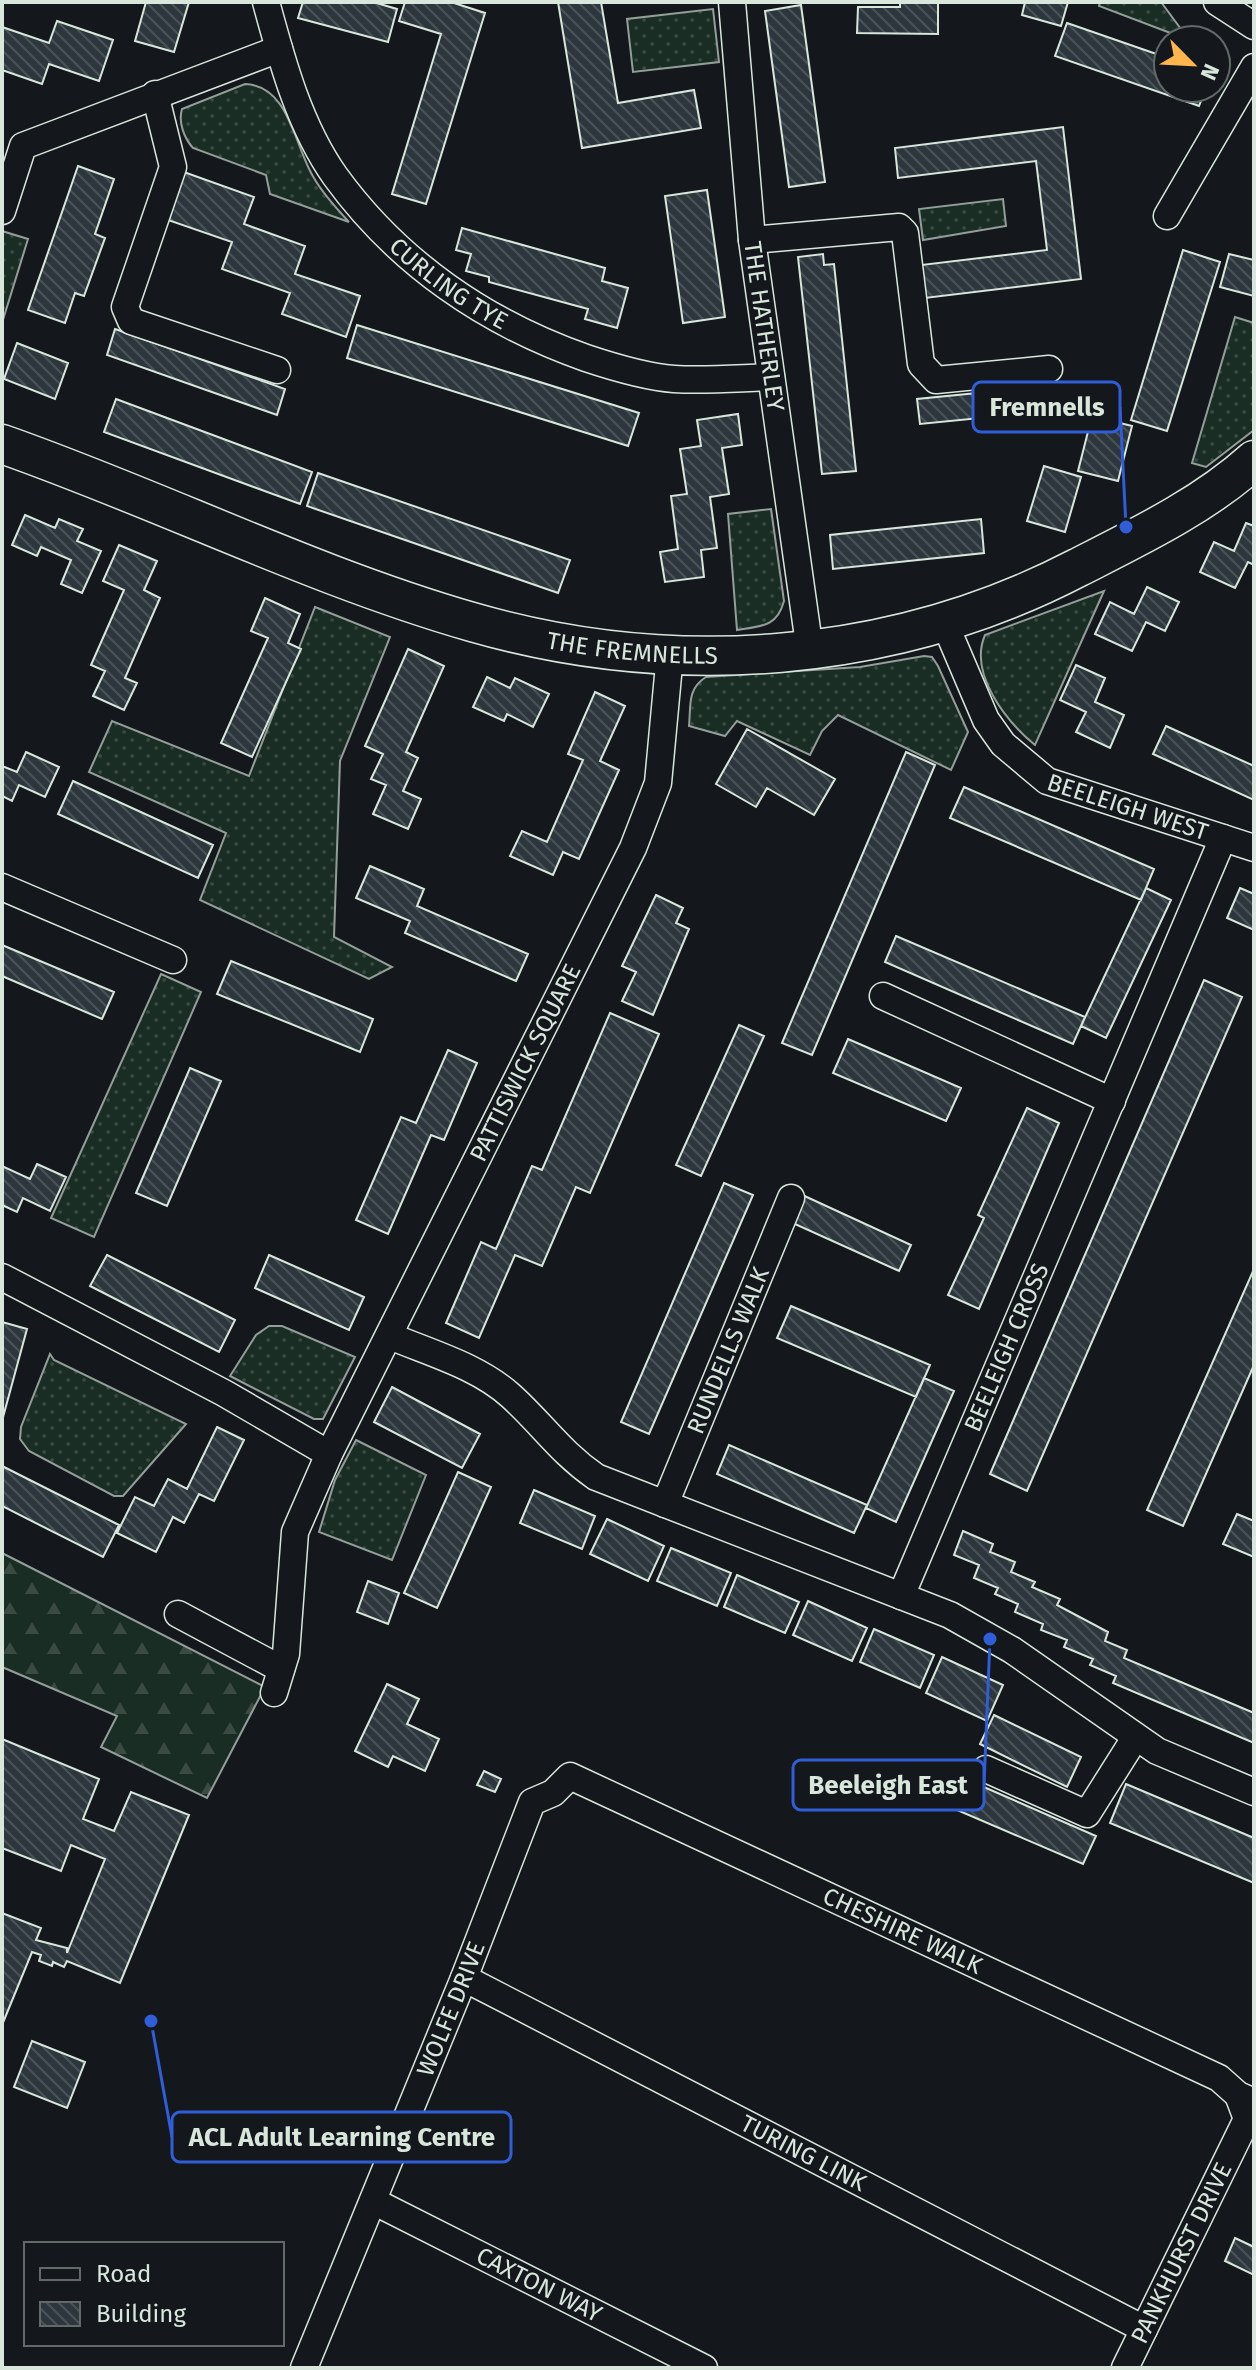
<svg xmlns="http://www.w3.org/2000/svg" width="1256" height="2370" font-family="'Fira Sans',sans-serif">
  <style>
    .grass { fill: url(#grass-dots); stroke: #939e99; stroke-width: 2 }
    .forest { fill: url(#forest-firs); stroke: #939e99; stroke-width: 2 }
    .building { fill: url(#building-back-hatch); stroke: #d8e6dc; stroke-width: 2 }
    .lines { fill: none; stroke-linecap: round; stroke-linejoin: round }
    .street-casing { stroke: #d8e6dc; stroke-width: 29 }
    .secondary-casing { stroke: #d8e6dc; stroke-width: 41 }
    .street { stroke: #14181c; stroke-width: 26 }
    .secondary { stroke: #14181c; stroke-width: 38 }
    .labels { text-anchor: middle; dominant-baseline: central; stroke-width: 6; stroke-linejoin: round; paint-order: stroke }
    .street-label { font-size: 24px; fill: #d8e6dc; stroke: #14181c }
    .leader { fill: none; stroke: #305dd8; stroke-width: 3 }
    .callout-dot { fill: #305dd8; stroke: #14181c; stroke-width: 3 }
    .callout { fill: #14181c; stroke: #305dd8; stroke-width: 3 }
    .callout-label { font-size: 26px; text-anchor: middle; font-weight: bold; fill: #d8e6dc }
  </style>
  <defs>
    <pattern id="grass-dots" width="8" height="8" patternUnits="userSpaceOnUse" patternTransform="scale(2)"><rect width="8" height="8" fill="#1a2d24"/><path d="M2 2h.1M6 6h.1" fill="none" stroke="#3b4b43" stroke-width="1.8" stroke-linecap="round"/></pattern>
    <pattern id="forest-firs" width="22" height="20" patternUnits="userSpaceOnUse" patternTransform="scale(2)"><rect width="22" height="20" fill="#1a2d24"/><path d="M5 1l3.5 6h-7zM16 11l3.5 6h-7z" fill="#3b4b43"/></pattern>
    <pattern id="building-back-hatch" width="6" height="6" patternUnits="userSpaceOnUse" patternTransform="scale(2)"><rect width="6" height="6" fill="#2c363c"/><path d="M-1 5l2 2M0 0l6 6M5-1l2 2" fill="none" stroke="#4a5358"/></pattern>
  </defs>
  <rect width="100%" height="100%" fill="#14181c"/>
  <path class="grass" d="M1100 2H1161L1189 40 1099 6Z
    M713 9 719 62 633 72 627 19Z
    M245 84C290 86 294 146 314 178 323 194 337 209 349 222L270 194 266 175 193 148C184 138 178 122 182 109Z
    M1003 199 1006 226 923 240 919 209Z
    M2 231 28 239 2 323Z
    M1235 317 1254 323V430L1206 467 1192 463Z
    M771 509 784 601C777 627 762 626 737 630L728 514Z
    M1104 591 1035 745C1007 722 968 674 985 635Z
    M315 607 390 637 340 761 334 937 392 967 369 979 200 900 226 833 89 772 112 721 249 776Z
    M924 656 932 657 938 666 968 732 951 770 838 715 822 731 810 755 737 721 725 736 689 726C691 705 687 689 706 677L860 667Z
    M161 974 201 992 94 1237 51 1218Z
    M269 1326H282L355 1357 323 1419H314L230 1376 256 1335Z
    M50 1354 54 1360 186 1424 123 1496H114L29 1451 20 1439 21 1427Z
    M356 1440 426 1475 392 1560 319 1532 335 1480Z"/>
  <path class="forest" d="M2 1553 265 1687 207 1798 101 1747 117 1716 2 1667Z"/>
  <path class="building" d="M146 2H189L174 52 135 41Z
    M303 2H373L397 9 388 42 298 18Z
    M405 2H451L485 13 426 204 392 194 441 34 399 21Z
    M558 2H601L618 103 694 90 701 128 582 148Z
    M900 2H938V34L857 33 858 7H900Z
    M1025 2H1068L1061 26 1022 15Z
    M801 5 825 182 789 187 765 11Z
    M57 21 113 40 99 81 49 64 42 84 2 70V27L49 43Z
    M1067 23 1168 58V88H1206L1199 106 1055 56Z
    M1063 127 1081 279 925 298 921 265 1047 250 1036 161 898 178 895 148Z
    M78 166 114 179 95 234 105 238 84 296 75 293 65 323 28 310Z
    M181 171 254 197 244 224 305 246 295 274 360 296 346 337 282 314 290 293 222 269 232 242 165 219Z
    M707 190 725 317 683 323 665 196Z
    M462 228 605 268 602 281 628 288 617 328 585 319 588 309 489 282V277L466 271 471 254 456 250Z
    M1183 250 1220 262 1167 431 1131 420Z
    M823 254 824 265 834 264 856 471 822 474 798 257Z
    M1229 254 1254 260V296L1220 287Z
    M357 325 639 413 628 446 347 358Z
    M115 329 285 389 277 415 107 355Z
    M17 343 68 363 55 399 4 379Z
    M1080 383 1082 408 920 424 917 399Z
    M116 399 312 472 300 504 104 432Z
    M738 414 742 445 722 448 729 494 710 497 717 548 701 550 704 577 665 582 660 552 678 549 671 496 687 494 680 449 701 446 697 420Z
    M1092 416 1132 426 1118 481 1078 471Z
    M1044 466 1081 477 1065 532 1027 521Z
    M318 473 570 560 558 593 307 506Z
    M25 515 55 528 59 519 83 529 77 541 101 551 82 593 61 584 71 560 41 547 37 556 12 545Z
    M981 519 984 553 833 569 830 535Z
    M1246 523 1254 526V565L1248 562 1235 588 1200 572 1214 542 1234 551Z
    M119 545 157 561 144 590 160 598 125 678 137 683 124 710 93 696 105 671 91 665 124 590 103 581Z
    M1147 587 1179 602 1165 631 1146 622 1132 651 1095 634 1110 602 1134 614Z
    M265 598 300 614 288 643 301 649 252 757 221 743 268 638 251 631Z
    M408 649 444 666 406 752 418 758 403 791 421 799 408 829 373 814 386 785 371 779 383 754 365 746Z
    M1076 665 1105 678 1095 702 1124 715 1110 748 1076 732 1086 712 1060 700Z
    M487 677 510 688 515 678 549 694 533 727 507 714 504 721 473 707Z
    M595 692 625 706 600 761 619 770 579 859 563 852 553 875 510 856 522 831 547 842 583 760 568 754Z
    M1166 726 1254 766V800L1153 754Z
    M747 729 835 779 814 815 767 788 756 807 716 784Z
    M26 752 59 767 45 797 19 785 12 801 2 796V766L17 772Z
    M906 752 935 765 812 1055 782 1043Z
    M73 781 213 845 198 878 58 814Z
    M964 787 1154 869 1141 900 950 818Z
    M370 866 424 889 417 906 528 954 516 981 405 933 410 921 356 898Z
    M1146 888 1171 900 1106 1038 1081 1026Z
    M1240 888 1254 894V930L1227 918Z
    M656 895 683 908 676 923 689 929 653 1015 622 1001 636 972 622 966Z
    M896 936 1085 1017 1073 1044 885 962Z
    M2 945 114 992 102 1019 2 976Z
    M231 961 373 1019 360 1052 217 994Z
    M1204 980 1242 997 1027 1491 990 1474Z
    M610 1013 659 1034 590 1193 576 1187 542 1266 515 1255 479 1338 446 1323 481 1242 496 1249 532 1166 542 1170Z
    M739 1025 764 1036 701 1176 676 1165Z
    M848 1039 961 1088 946 1121 833 1073Z
    M448 1050 477 1063 444 1140 431 1135 388 1234 356 1220 401 1117 416 1123Z
    M190 1068 221 1081 167 1206 136 1193Z
    M1027 1108 1059 1123 979 1309 948 1295 984 1218 978 1215Z
    M37 1164 66 1177 50 1211 23 1198 17 1212 2 1205V1166L30 1179Z
    M724 1183 753 1195 649 1434 621 1422Z
    M798 1193 911 1245 899 1271 786 1220Z
    M107 1255 235 1320 219 1352 90 1286Z
    M269 1255 364 1297 349 1330 255 1288Z
    M1254 1269V1365L1183 1526 1147 1510Z
    M791 1306 930 1365 916 1397 777 1338Z
    M2 1322 27 1329 2 1421Z
    M924 1378 954 1391 896 1522 866 1508Z
    M392 1387 480 1434 462 1468 374 1422Z
    M217 1427 244 1440 214 1501 199 1494 184 1523 173 1517 156 1552 117 1533 135 1497 154 1506 168 1479 187 1489Z
    M729 1445 867 1505 854 1533 717 1474Z
    M2 1466 119 1525 103 1557 2 1506Z
    M458 1472 491 1487 437 1608 404 1593Z
    M534 1490 595 1516 582 1549 520 1523Z
    M1237 1514 1254 1521V1557L1223 1544Z
    M607 1519 664 1546 648 1581 590 1554Z
    M963 1531 993 1544 990 1552 1015 1562 1011 1572 1035 1582 1032 1587 1060 1599 1057 1605 1108 1632 1105 1641 1127 1650 1124 1658 1254 1713V1743L1113 1683 1116 1676 1090 1665 1093 1659 1064 1647 1067 1640 1041 1630 1043 1624 1015 1612 1018 1604 995 1594 998 1588 974 1578 979 1565 954 1555Z
    M671 1548 731 1573 717 1606 657 1581Z
    M737 1575 799 1602 785 1633 724 1607Z
    M368 1581 399 1593 388 1624 357 1612Z
    M808 1601 867 1628 852 1661 793 1635Z
    M874 1629 934 1655 920 1688 860 1662Z
    M942 1657 1003 1685 987 1721 926 1693Z
    M387 1684 419 1699 407 1724 439 1739 425 1771 393 1756 388 1767 355 1751Z
    M994 1715 1081 1757 1067 1787 980 1744Z
    M2 1739 99 1779 83 1819 114 1831 131 1792 189 1815 120 1983 67 1961 64 1967 53 1962 52 1966 39 1961 41 1955 32 1952 2 2025V1913L41 1928 36 1940 67 1948V1953L105 1859 71 1845 61 1871 2 1848Z
    M484 1771 501 1779 495 1792 477 1785Z
    M970 1781 1096 1836 1083 1864 957 1810Z
    M1126 1784 1254 1838V1883L1110 1823Z
    M32 2041 85 2062 67 2108 14 2087Z
    M1235 2238 1254 2247V2275L1225 2261Z"/>
  <g class="lines">
    <defs>
      <g id="street">
        <path id="s1" d="M266 2C282 61 299 125 335 176 398 263 486 323 586 358 613 367 645 377 674 379 706 381 739 378 771 377"/>
        <path id="s2" d="M732 2 752 240 810 651"/>
        <path d="M1217 2 1254 26"/>
        <path d="M155 94 173 167 125 307 131 321 277 370"/>
        <path d="M2 211 23 146 279 49"/>
        <path d="M1167 216 1254 67"/>
        <path d="M752 240 899 227 905 233 921 364 936 380 1049 369"/>
        <path id="s3" d="M945 624 986 720 1003 744 1047 781 1254 848"/>
        <path d="M2 887 173 960"/>
        <path d="M883 996 1112 1101"/>
        <path d="M2 1277 224 1393 329 1454"/>
        <path d="M390 1336C430 1353 478 1366 511 1396 542 1424 560 1452 596 1477L950 1615 1012 1650 1157 1751 1254 1792"/>
        <path id="s4" d="M665 1504 791 1198"/>
        <path id="s5" d="M901 1596 1223 838"/>
        <path d="M178 1614 281 1669"/>
        <path id="s6" d="M274 1693 286 1654 295 1532 329 1454 633 848 658 783 670 654"/>
        <path d="M986 1769 1087 1814 1135 1738"/>
        <path id="s7" d="M464 1978 1144 2329"/>
        <path id="s8" d="M373 2201 704 2368"/>
        <path id="s9" d="M304 2368 464 1978 532 1802 553 1793 570 1776 1219 2078 1238 2095 1254 2102"/>
        <path id="s10" d="M1125 2368 1247 2119 1238 2095"/>
      </g>
      <g id="secondary">
        <path id="s11" d="M2 444C159 499 312 576 472 622 673 680 892 664 1077 568 1138 537 1203 506 1254 460"/>
      </g>
    </defs>
    <use href="#street" class="street-casing"/>
    <use href="#secondary" class="secondary-casing"/>
    <use href="#street" class="street"/>
    <use href="#secondary" class="secondary"/>
  </g>
  <g class="labels">
    <g class="street-label">
      <text stroke="none"><textPath href="#s1" startOffset="346">CURLING TYE</textPath></text>
      <text stroke="none"><textPath href="#s2" startOffset="326">THE HATHERLEY</textPath></text>
      <text stroke="none"><textPath href="#s11" startOffset="666">THE FREMNELLS</textPath></text>
      <text stroke="none"><textPath href="#s3" startOffset="276">BEELEIGH WEST</textPath></text>
      <text stroke="none"><textPath href="#s6" startOffset="686">PATTISWICK SQUARE</textPath></text>
      <text stroke="none"><textPath href="#s5" startOffset="270">BEELEIGH CROSS</textPath></text>
      <text stroke="none"><textPath href="#s4" startOffset="166">RUNDELLS WALK</textPath></text>
      <text stroke="none"><textPath href="#s9" startOffset="1024">CHESHIRE WALK</textPath></text>
      <text stroke="none"><textPath href="#s9" startOffset="388">WOLFE DRIVE</textPath></text>
      <text stroke="none"><textPath href="#s7" startOffset="382">TURING LINK</textPath></text>
      <text stroke="none"><textPath href="#s10" startOffset="128">PANKHURST DRIVE</textPath></text>
      <text stroke="none"><textPath href="#s8" startOffset="186">CAXTON WAY</textPath></text>
    </g>
  </g>
  <path class="leader" d="M1126 527L1120 407M990 1639L984 1785M151 2021L172 2137"/>
  <g class="callout-dot">
    <circle cx="1126" cy="527" r="8"/>
    <circle cx="990" cy="1639" r="8"/>
    <circle cx="151" cy="2021" r="8"/>
  </g>
  <g class="callout">
    <rect x="973" y="382" width="147" height="50" rx="8"/>
    <rect x="793" y="1760" width="191" height="50" rx="8"/>
    <rect x="172" y="2112" width="339" height="50" rx="8"/>
  </g>
  <g class="callout-label">
    <text x="1047" y="416">Fremnells</text>
    <text x="888" y="1794">Beeleigh East</text>
    <text x="342" y="2146">ACL Adult Learning Centre</text>
  </g>
  <rect width="1256" height="2370" fill="none" stroke="#d8e6dc" stroke-width="8"/>
  <rect x="24" y="2242" width="260" height="104" fill="#14181c" stroke="#626a69" stroke-width="2"/>
  <rect x="40" y="2268" width="40" height="12" fill="#14181c" stroke="#626a69" stroke-width="2"/>
  <text x="96" y="2282" font-size="24" fill="#d8e6dc">Road</text>
  <rect x="40" y="2302" width="40" height="24" fill="url(#building-back-hatch)" stroke="#626a69" stroke-width="2"/>
  <text x="96" y="2322" font-size="24" fill="#d8e6dc">Building</text>
  <g transform="translate(1192 64) rotate(114)"><circle r="38" fill="#14181c" stroke="#626a69" stroke-width="2"/>
  <path d="M0-6L14 30L0 20L-14 30Z" fill="#ffb74d"/>
  <text y="-12" font-size="22" font-weight="bold" text-anchor="middle" fill="#d8e6dc">N</text>
  </g>
</svg>
